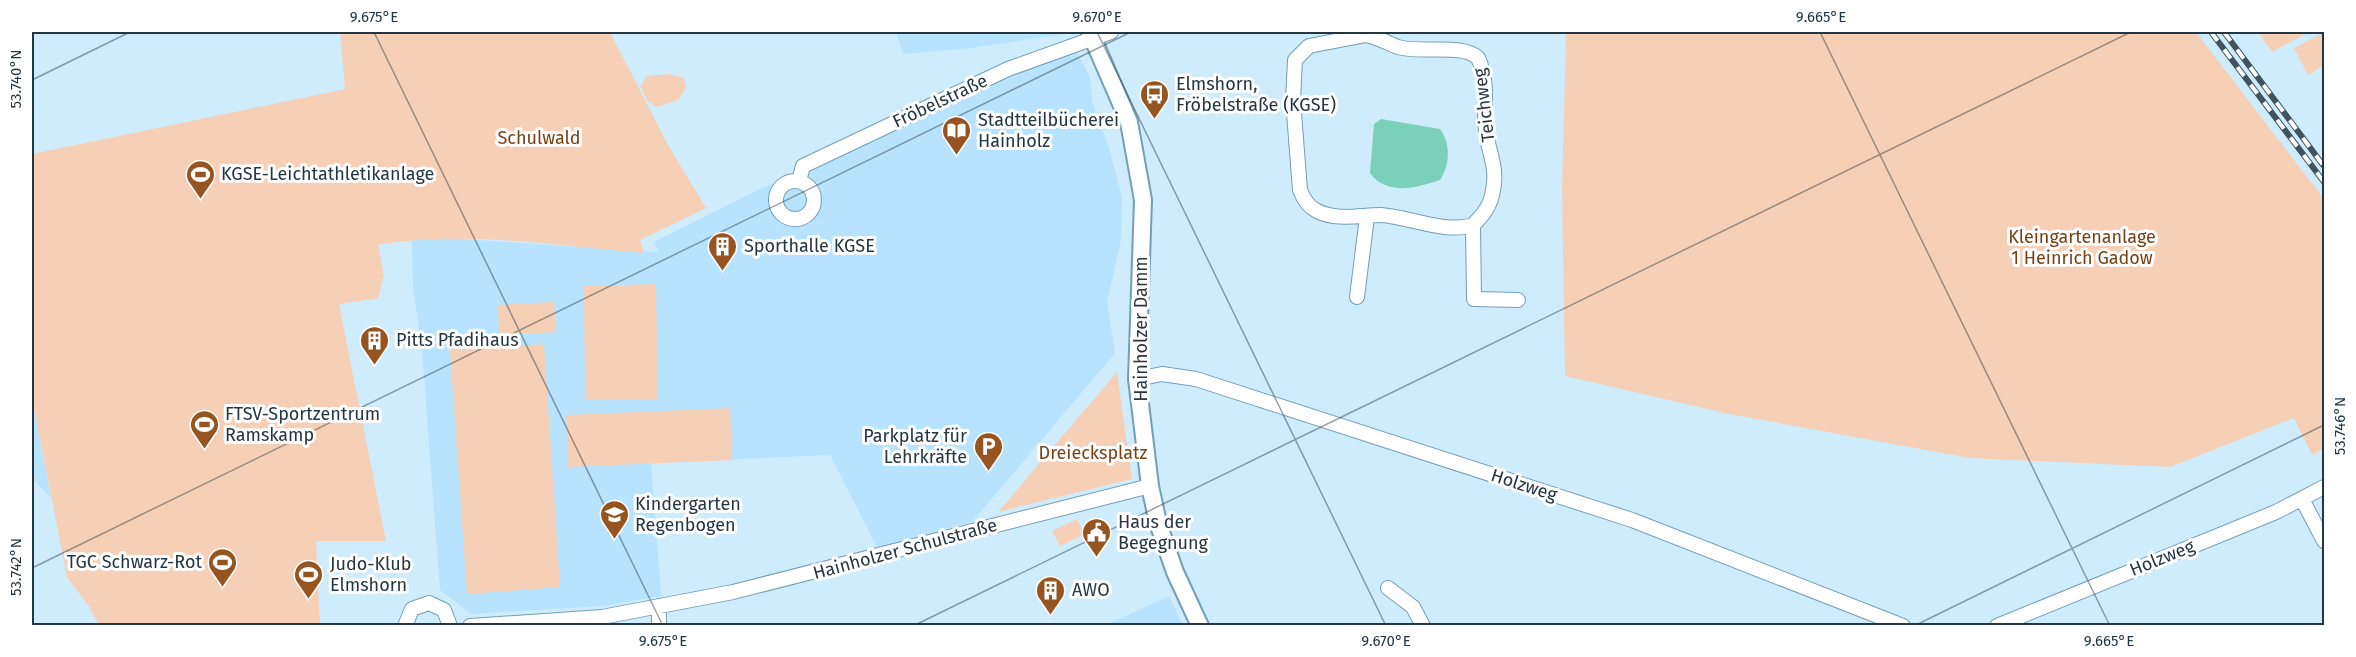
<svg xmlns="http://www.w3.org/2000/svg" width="2356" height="657" font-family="'Fira Sans',sans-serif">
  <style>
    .built { fill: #b7e3fe }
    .green { fill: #f6d0b6 }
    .water { fill: #7bd0ba }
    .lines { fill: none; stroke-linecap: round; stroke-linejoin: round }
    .minor-casing { stroke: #719fba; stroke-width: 16 }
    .tertiary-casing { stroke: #719fba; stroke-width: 20 }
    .minor { stroke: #fff; stroke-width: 14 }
    .tertiary { stroke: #fff; stroke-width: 16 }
    .rail-casing { stroke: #3f5360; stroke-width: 6 }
    .rail { stroke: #fff; stroke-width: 4; stroke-dasharray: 11; stroke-linecap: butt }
    .ticks { fill: none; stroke: #233642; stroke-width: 1.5; stroke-opacity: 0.45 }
    .labels { text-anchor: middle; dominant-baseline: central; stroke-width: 6; stroke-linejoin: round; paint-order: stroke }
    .poi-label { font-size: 18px; fill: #233642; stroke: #fff; text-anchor: start }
    .street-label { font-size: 18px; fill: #233642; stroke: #fff }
    .park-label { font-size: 18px; fill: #784113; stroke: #fff }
    .neatline { fill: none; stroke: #233642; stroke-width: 2 }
    .ticks-label { font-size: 15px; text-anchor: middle; fill: #233642 }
  </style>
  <rect width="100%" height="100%" fill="#cfecfd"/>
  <path class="built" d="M896 32H1063L1064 34 971 48 903 54Z
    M1077 52 1090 77 1092 101 1110 151 1122 198 1121 240 1107 303 1115 353 972 522 877 547 830 455 651 463 661 596 602 606 471 614 440 590 422 350 413 288 412 239 447 238 659 252 654 242 764 187 811 170 1012 74Z
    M32 399 51 498 32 478Z
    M1169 596 1183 625H1107Z"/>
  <path class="green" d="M340 32H610L668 145 706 208 640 240 644 253C558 246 463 230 378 245L384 275 378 298 339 304 386 541H316L320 625H99L90 608 67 577 32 399V154L345 89Z
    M1566 32H2196L2324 199V448L2312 455 2294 418 2170 467 1970 458 1729 414 1565 376 1562 190Z
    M2258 32H2309L2272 52Z
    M2324 32V65L2308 75 2294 48Z
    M669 74 684 78 686 88 678 100 657 107 648 102 640 86 647 76Z
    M656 284 658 399 586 400 583 286Z
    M554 302 556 332 499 335 498 305Z
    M544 344 560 587 467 594 450 350Z
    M1117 372 1132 479 998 512Z
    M730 408 732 460 568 467 566 415Z
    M1077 519 1085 534 1060 546 1052 531Z"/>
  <path class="water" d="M1381 119 1440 129C1451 144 1450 165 1440 180 1416 188 1387 196 1370 173L1374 124Z"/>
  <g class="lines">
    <defs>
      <path id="minor" d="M1366 35C1378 37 1387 43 1398 47 1420 54 1463 43 1478 58 1489 81 1483 107 1486 131 1488 151 1498 168 1493 190 1491 205 1484 214 1473 225 1445 234 1410 217 1381 215 1360 215 1337 221 1317 211 1309 207 1303 198 1300 190L1293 100 1295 60 1309 46Z
        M799 181 803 166 1008 69 1111 32
        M776 200a19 19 0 1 1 38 0a19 19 0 1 1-38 0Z
        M1473 225 1474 299 1518 300
        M1357 297 1367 217
        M1137 379 1162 374 1196 379 1632 520 1903 626
        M2302 499 2324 541
        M1388 588 1413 607 1423 626
        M659 606V626
        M405 626 412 609 429 603 444 610 450 626
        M470 626 602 617 733 592 1150 486
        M1997 626 2276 512 2324 487"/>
      <path id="tertiary" d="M1090 32 1129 122 1143 200 1137 379 1150 486 1158 523 1175 572 1200 626"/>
    </defs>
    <use href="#minor" class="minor-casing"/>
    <use href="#tertiary" class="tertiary-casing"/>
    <use href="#minor" class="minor"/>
    <use href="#tertiary" class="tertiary"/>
    <defs>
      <path id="rail" d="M2211 32 2324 182
        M2224 32 2323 165"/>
    </defs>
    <use href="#rail" class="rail-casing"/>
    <use href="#rail" class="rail"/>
  </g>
  <path class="ticks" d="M374 32 663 626M1097 32 1386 626M1820 32 2110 626M32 80 130 32M32 568 1131 32M913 626 2131 32M1914 626 2324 425"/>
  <defs>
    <symbol id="bus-pin" viewBox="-11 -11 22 30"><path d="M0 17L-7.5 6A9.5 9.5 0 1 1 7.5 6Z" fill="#955420" stroke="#fff"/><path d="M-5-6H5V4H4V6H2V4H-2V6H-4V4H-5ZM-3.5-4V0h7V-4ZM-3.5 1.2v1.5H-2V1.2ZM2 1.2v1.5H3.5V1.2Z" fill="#fff"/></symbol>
    <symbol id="library-pin" viewBox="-11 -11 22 30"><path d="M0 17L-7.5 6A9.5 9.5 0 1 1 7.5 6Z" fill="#955420" stroke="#fff"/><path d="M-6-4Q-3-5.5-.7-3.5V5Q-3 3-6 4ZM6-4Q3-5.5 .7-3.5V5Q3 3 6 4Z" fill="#fff"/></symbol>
    <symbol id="stadium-pin" viewBox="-11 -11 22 30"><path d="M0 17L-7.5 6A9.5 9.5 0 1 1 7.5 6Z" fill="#955420" stroke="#fff"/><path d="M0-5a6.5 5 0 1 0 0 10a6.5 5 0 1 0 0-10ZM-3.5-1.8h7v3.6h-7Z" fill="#fff"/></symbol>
    <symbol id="building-pin" viewBox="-11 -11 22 30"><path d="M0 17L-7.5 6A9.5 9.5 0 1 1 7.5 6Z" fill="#955420" stroke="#fff"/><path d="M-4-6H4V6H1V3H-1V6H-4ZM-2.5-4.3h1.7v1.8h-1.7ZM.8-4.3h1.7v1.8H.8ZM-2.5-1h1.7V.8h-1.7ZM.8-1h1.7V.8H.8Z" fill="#fff"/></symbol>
    <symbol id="parking-pin" viewBox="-11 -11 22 30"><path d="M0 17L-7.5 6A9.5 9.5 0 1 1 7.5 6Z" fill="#955420" stroke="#fff"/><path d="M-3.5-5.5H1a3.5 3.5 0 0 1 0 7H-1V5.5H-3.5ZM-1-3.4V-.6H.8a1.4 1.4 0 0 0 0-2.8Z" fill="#fff"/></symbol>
    <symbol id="school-pin" viewBox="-11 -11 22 30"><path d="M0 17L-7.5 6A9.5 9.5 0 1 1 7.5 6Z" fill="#955420" stroke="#fff"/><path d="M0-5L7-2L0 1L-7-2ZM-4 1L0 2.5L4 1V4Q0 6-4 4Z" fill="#fff"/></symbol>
    <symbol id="civic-pin" viewBox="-11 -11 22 30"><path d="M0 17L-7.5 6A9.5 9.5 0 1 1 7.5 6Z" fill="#955420" stroke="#fff"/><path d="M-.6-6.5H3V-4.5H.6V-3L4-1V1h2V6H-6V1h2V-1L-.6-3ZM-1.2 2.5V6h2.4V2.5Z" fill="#fff"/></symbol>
  </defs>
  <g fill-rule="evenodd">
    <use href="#bus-pin" x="1138" y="78" width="33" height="45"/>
    <use href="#library-pin" x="940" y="114" width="33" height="45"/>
    <use href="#stadium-pin" x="184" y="158" width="33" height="45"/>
    <use href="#building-pin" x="706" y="230" width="33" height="45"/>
    <use href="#building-pin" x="358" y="324" width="33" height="45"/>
    <use href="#stadium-pin" x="188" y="408" width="33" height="45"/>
    <use href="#parking-pin" x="972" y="430" width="33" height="45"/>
    <use href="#school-pin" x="598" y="498" width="33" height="45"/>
    <use href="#civic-pin" x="1080" y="516" width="33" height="45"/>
    <use href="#stadium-pin" x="206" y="546" width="33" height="45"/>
    <use href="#stadium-pin" x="292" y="558" width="33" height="45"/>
    <use href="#building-pin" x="1034" y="574" width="33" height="45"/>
  </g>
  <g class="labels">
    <g class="poi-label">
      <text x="1176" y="84">Elmshorn,<tspan x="1176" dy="21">Fröbelstraße (KGSE)</tspan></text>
      <text x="978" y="120">Stadtteilbücherei<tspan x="978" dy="21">Hainholz</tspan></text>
      <text x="221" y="174">KGSE-Leichtathletikanlage</text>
      <text x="744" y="246">Sporthalle KGSE</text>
      <text x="396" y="340">Pitts Pfadihaus</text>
      <text x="225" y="414">FTSV-Sportzentrum<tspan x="225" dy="21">Ramskamp</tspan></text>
      <text x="967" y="436" text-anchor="end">Parkplatz für<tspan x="967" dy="21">Lehrkräfte</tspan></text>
      <text x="635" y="504">Kindergarten<tspan x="635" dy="21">Regenbogen</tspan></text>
      <text x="1118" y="522">Haus der<tspan x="1118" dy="21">Begegnung</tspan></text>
      <text x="202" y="562" text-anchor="end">TGC Schwarz-Rot</text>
      <text x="330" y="564">Judo-Klub<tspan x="330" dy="21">Elmshorn</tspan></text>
      <text x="1072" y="590">AWO</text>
    </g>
    <g class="street-label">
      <text transform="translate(940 101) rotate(-25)">Fröbelstraße</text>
      <text transform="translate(1484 105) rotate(-97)">Teichweg</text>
      <text transform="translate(1141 329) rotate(-90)">Hainholzer Damm</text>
      <text transform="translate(1524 485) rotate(18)">Holzweg</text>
      <text transform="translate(905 549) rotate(-15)">Hainholzer Schulstraße</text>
      <text transform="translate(2162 558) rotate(-22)">Holzweg</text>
    </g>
    <g class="park-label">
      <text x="539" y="138">Schulwald</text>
      <text x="2082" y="237">Kleingartenanlage<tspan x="2082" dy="21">1 Heinrich Gadow</tspan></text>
      <text x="1093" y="453">Dreiecksplatz</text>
    </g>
  </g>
  <rect width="2356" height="657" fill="none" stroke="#ffffff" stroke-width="66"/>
  <rect x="33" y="33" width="2290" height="591" class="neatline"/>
  <g class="ticks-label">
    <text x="374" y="22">9.675°E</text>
    <text x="1097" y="22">9.670°E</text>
    <text x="1821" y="22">9.665°E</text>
    <text transform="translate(16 79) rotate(-90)" y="5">53.740°N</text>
    <text transform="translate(2340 426) rotate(-90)" y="5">53.746°N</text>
    <text transform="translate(16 567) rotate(-90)" y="5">53.742°N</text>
    <text x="663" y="646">9.675°E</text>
    <text x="1386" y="646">9.670°E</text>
    <text x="2109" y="646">9.665°E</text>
  </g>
</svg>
